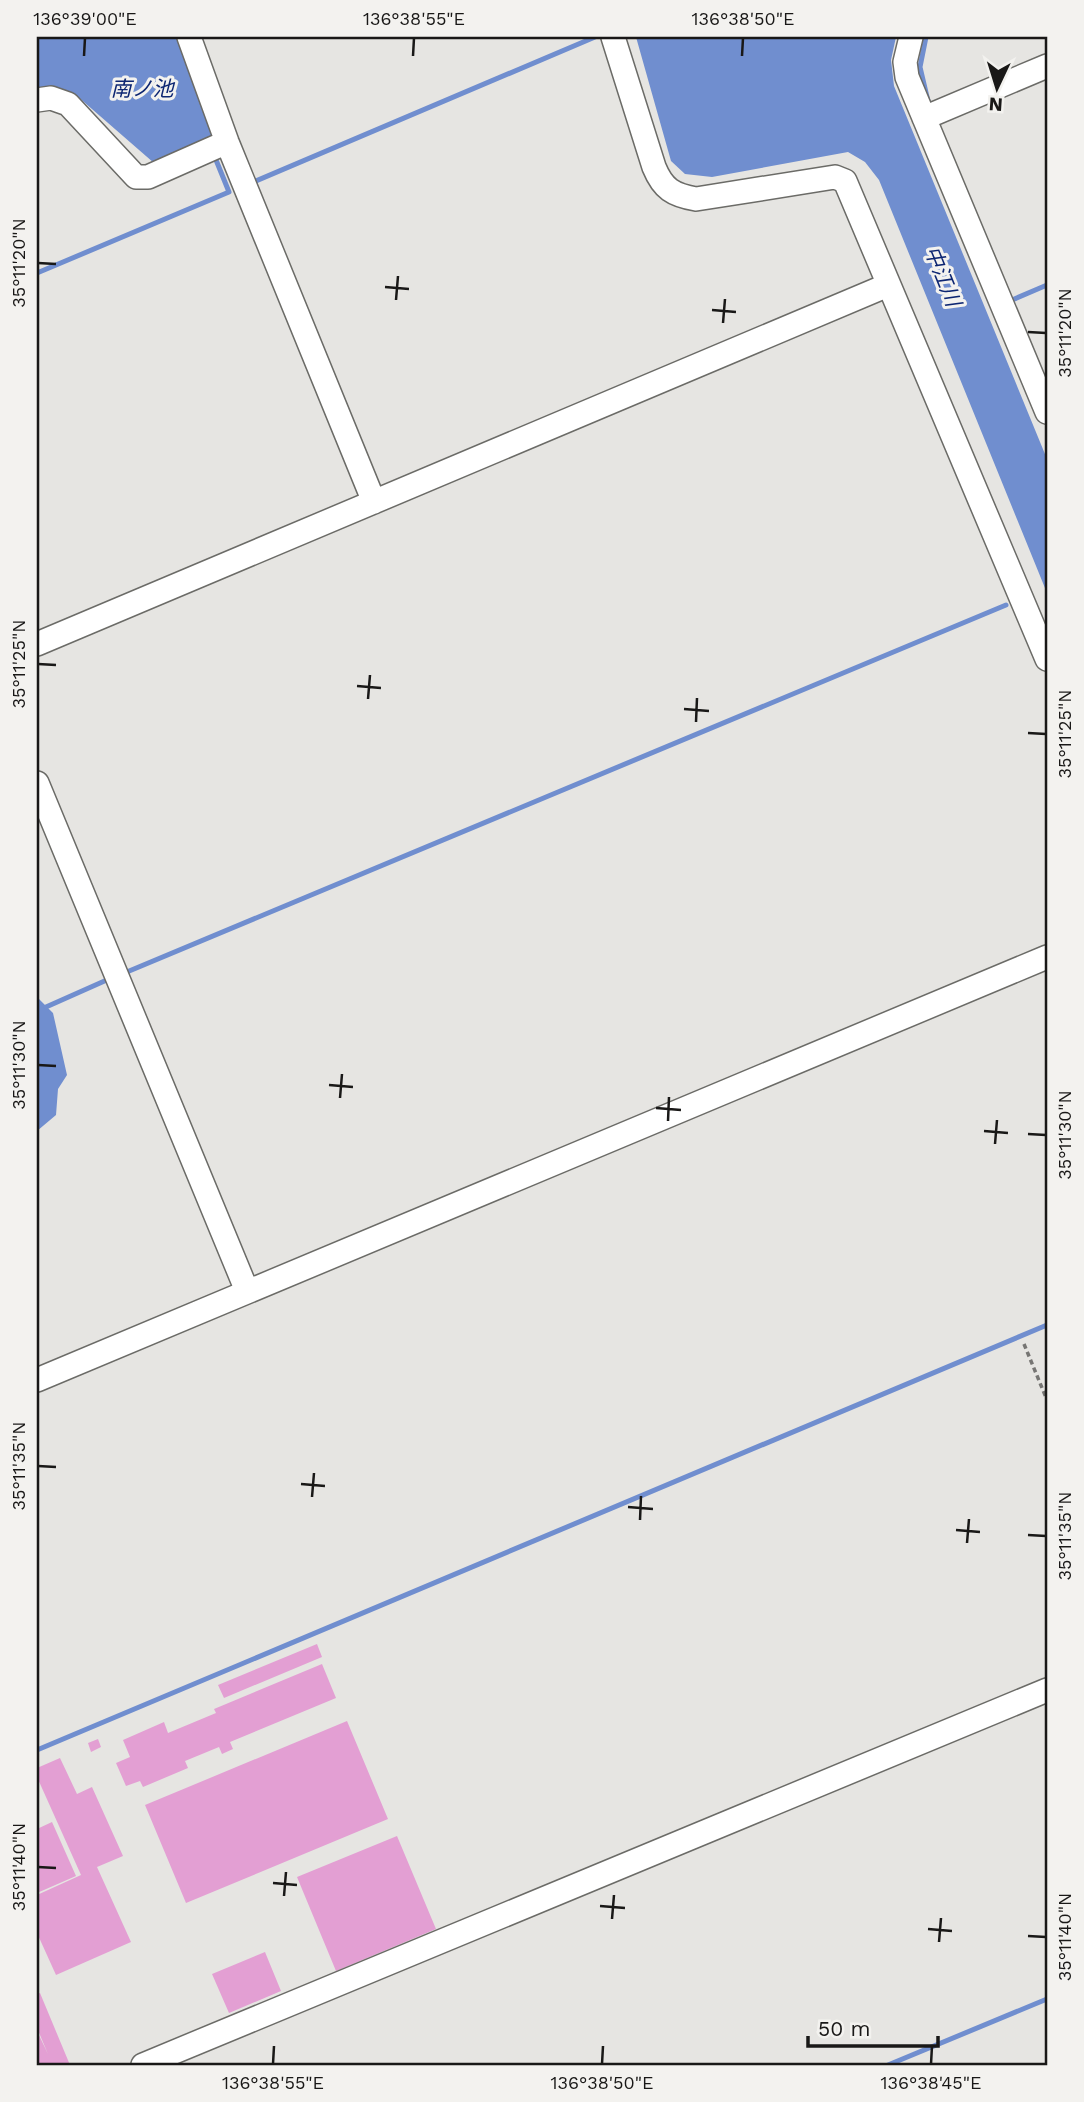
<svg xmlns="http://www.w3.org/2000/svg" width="1084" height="2102" font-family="'Work Sans','Noto Sans JP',sans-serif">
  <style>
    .water { fill: #708ecf }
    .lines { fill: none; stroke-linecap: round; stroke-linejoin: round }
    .stream { stroke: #708ecf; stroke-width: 5 }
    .building { fill: #e39fd3 }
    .minor-casing { stroke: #6b6b67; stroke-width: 26 }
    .path { stroke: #767573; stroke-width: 3.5; stroke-dasharray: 5 3.5; stroke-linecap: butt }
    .minor { stroke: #fff; stroke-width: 23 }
    .ticks { fill: none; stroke: #191817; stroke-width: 2.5 }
    .labels { text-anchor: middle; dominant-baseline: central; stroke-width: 6; stroke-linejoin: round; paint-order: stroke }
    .water-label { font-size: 21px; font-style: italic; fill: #0d2672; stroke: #f3f2ef }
    .neatline { fill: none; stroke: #191817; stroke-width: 2.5 }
    .ticks-label { font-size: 18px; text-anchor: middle; fill: #191817 }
  </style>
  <rect width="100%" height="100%" fill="#e6e5e2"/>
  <path class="water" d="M37 37H178L213 137 154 163 77 96 37 89Z
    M636 37H896L891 60 894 86 1047 459V593L879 180 865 162 848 152 712 177 685 174 671 161Z
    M37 991 39 999 53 1013 67 1075 58 1089 56 1115 37 1131Z"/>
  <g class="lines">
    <path class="stream" d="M926 37 920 67 928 101
      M251 183 595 37
      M37 273 229 192 214 155
      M1012 300 1047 285
      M122 974 1006 605
      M46 1007 109 979
      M37 1750 1047 1325
      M888 2065 1047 1999"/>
  </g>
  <path class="building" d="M317 1644 322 1657 224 1698 218 1685Z
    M322 1664 336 1698 230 1742 233 1749 222 1754 219 1747 185 1761 188 1768 143 1787 140 1781 126 1786 116 1763 130 1757 123 1740 164 1722 168 1733 216 1713 214 1709Z
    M347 1721 388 1819 186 1903 145 1805Z
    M98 1739 101 1747 91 1752 88 1743Z
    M60 1758 77 1794 92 1787 123 1856 97 1867 131 1942 56 1975 37 1933V1895L81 1875 37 1777V1768Z
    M52 1822 76 1876 37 1893V1829Z
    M397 1836 436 1929 336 1971 297 1877Z
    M265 1952 281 1991 229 2013 212 1974Z
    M40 1993 70 2065H37V2031L48 2054 37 2028V1994Z"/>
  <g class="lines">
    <defs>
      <path id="minor" d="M189 37 227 142 374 502
        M613 37 654 167C663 189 673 195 696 199L835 177 845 181 1047 659
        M911 37 905 62 907 77 1047 412
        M37 100 51 98 68 104 136 177H148L227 142
        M924 118 1047 66
        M37 644 888 285
        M37 783 247 1291
        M37 1380 1047 957
        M143 2065 1047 1690"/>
    </defs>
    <use href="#minor" class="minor-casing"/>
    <path class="path" d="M1024 1344 1047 1400"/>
    <use href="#minor" class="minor"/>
  </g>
  <path class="ticks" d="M84 56 85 38M413 56 414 38M742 56 743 38M38 263 56 264M385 287 409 289M396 300 398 276M712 310 736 312M723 323 725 299M1028 332 1046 333M38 664 56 665M357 686 381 688M368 699 370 675M684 709 709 711M696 722 697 698M1028 733 1046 734M38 1065 56 1066M329 1085 353 1087M340 1098 342 1074M656 1108 681 1110M668 1121 669 1097M984 1131 1008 1133M1028 1134 1046 1135M995 1144 997 1120M38 1466 56 1467M301 1484 325 1486M312 1497 314 1473M628 1507 653 1509M640 1520 641 1496M956 1530 980 1532M1028 1535 1046 1536M967 1543 969 1519M38 1867 56 1868M273 1883 297 1885M284 1896 286 1872M600 1906 625 1908M612 1919 614 1895M928 1929 952 1931M1028 1936 1046 1937M939 1942 941 1918M273 2064 274 2046M602 2064 603 2046M931 2064 932 2046"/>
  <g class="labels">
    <g class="water-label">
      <text x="142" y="88">南ノ池</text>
      <text transform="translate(943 276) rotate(68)">中江川</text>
    </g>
  </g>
  <rect width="1084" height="2102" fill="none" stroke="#f3f2ef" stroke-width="77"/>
  <g transform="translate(997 88) rotate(184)" stroke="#f3f2ef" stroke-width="5" paint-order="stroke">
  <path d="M0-5L12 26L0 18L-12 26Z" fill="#191817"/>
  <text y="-10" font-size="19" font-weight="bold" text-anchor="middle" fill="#191817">N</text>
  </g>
  <path d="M808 2036v10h130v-10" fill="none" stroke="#191817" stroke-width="3.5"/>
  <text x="818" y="2036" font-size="21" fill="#191817" stroke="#f3f2ef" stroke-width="5" paint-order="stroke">50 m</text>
  <rect x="38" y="38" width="1008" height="2026" class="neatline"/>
  <g class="ticks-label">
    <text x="85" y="25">136°39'00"E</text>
    <text x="414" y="25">136°38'55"E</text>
    <text x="743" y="25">136°38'50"E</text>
    <text transform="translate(19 263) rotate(-90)" y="6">35°11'20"N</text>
    <text transform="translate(1065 333) rotate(-90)" y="6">35°11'20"N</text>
    <text transform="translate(19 664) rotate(-90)" y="6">35°11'25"N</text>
    <text transform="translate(1065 734) rotate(-90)" y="6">35°11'25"N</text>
    <text transform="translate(19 1065) rotate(-90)" y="6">35°11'30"N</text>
    <text transform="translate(1065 1135) rotate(-90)" y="6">35°11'30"N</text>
    <text transform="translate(19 1466) rotate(-90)" y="6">35°11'35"N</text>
    <text transform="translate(1065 1536) rotate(-90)" y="6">35°11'35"N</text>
    <text transform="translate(19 1867) rotate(-90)" y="6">35°11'40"N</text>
    <text transform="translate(1065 1937) rotate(-90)" y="6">35°11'40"N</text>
    <text x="273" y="2089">136°38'55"E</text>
    <text x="602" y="2089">136°38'50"E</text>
    <text x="931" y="2089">136°38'45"E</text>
  </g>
</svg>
